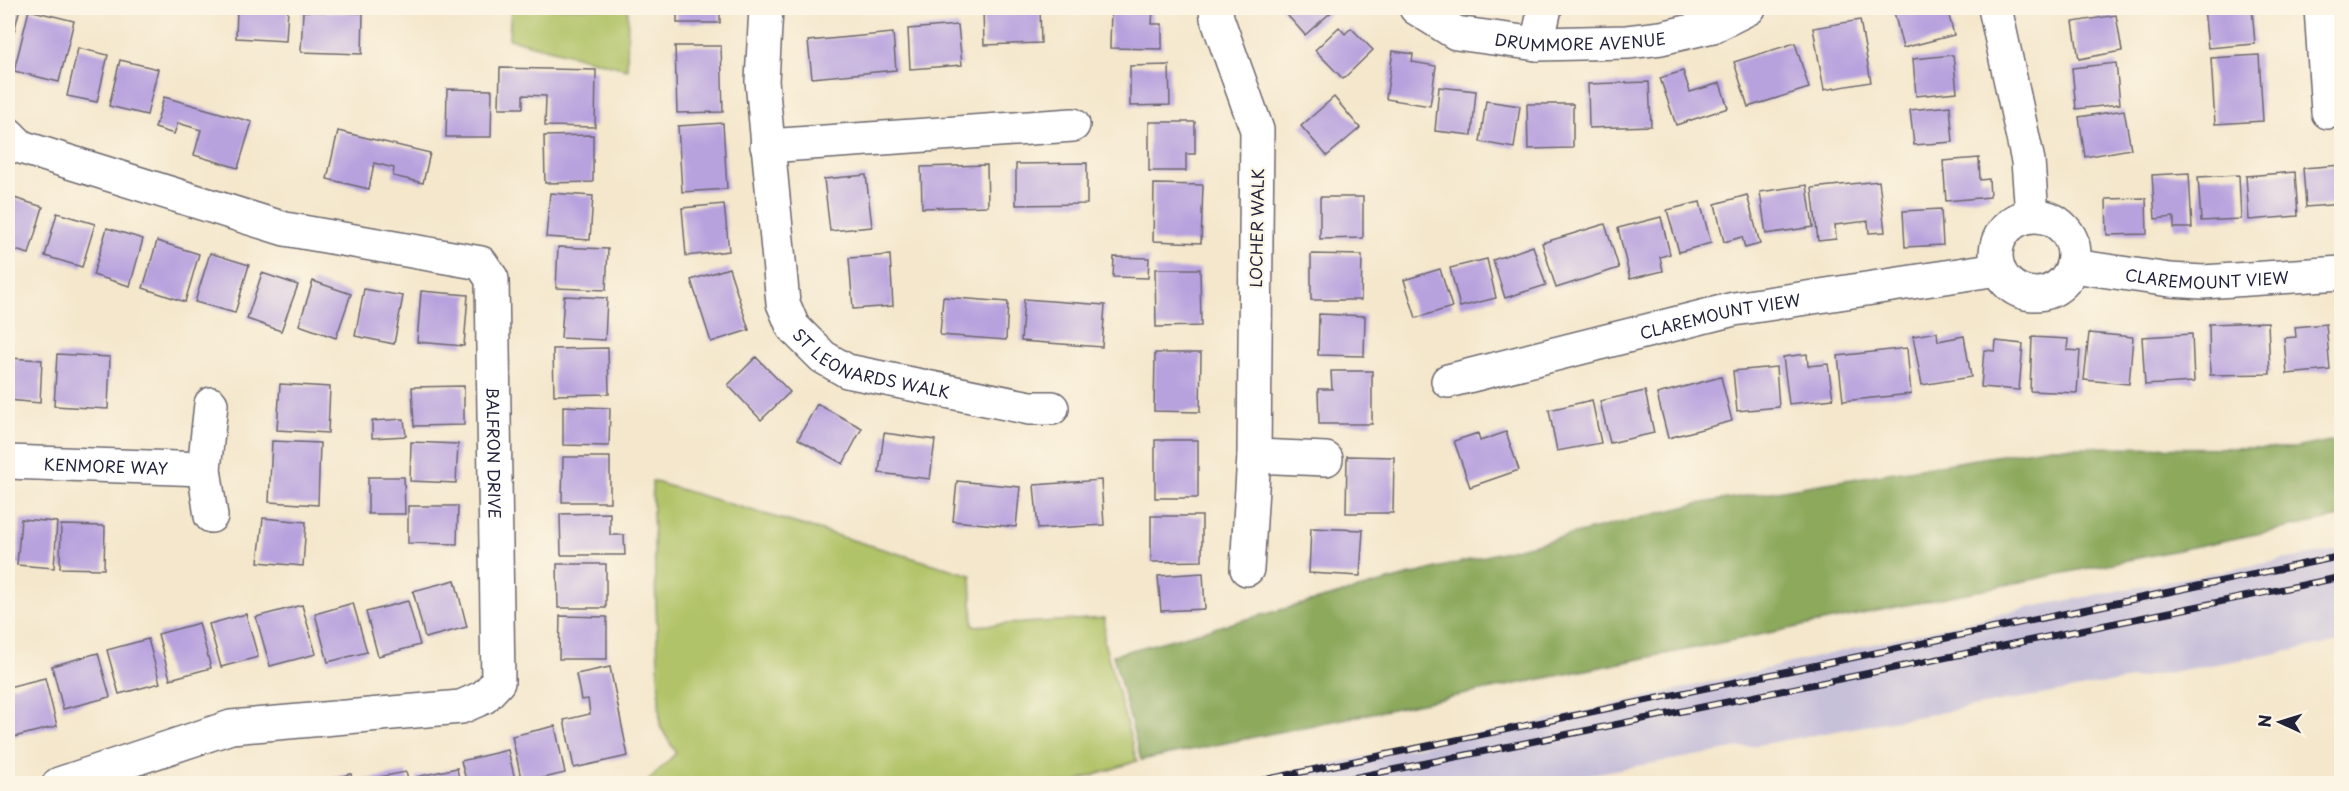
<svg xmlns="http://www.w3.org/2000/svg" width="2349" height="791" font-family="'Playpen Sans',sans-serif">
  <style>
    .industrial { fill: #c7c0d9 }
    .green { fill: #b1c367; stroke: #6a7251; stroke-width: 1.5 }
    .forest { fill: #8ca95c; stroke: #57664c; stroke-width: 1.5 }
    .building { fill: #b8a2de }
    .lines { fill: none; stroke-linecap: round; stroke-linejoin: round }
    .minor-casing { stroke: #6c676e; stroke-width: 36 }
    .minor { stroke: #fff; stroke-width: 33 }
    .rail-casing { stroke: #22223b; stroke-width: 7 }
    .rail { stroke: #fcf5e5; stroke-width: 4.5; stroke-dasharray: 14; stroke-linecap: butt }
    .labels { text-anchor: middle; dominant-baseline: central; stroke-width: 4.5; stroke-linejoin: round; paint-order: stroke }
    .street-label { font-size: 16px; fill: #22223b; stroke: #fcf5e5 }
  </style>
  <rect width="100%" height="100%" fill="#fcf5e5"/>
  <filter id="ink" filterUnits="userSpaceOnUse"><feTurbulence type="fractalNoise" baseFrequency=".0167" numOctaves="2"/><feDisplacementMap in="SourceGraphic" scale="12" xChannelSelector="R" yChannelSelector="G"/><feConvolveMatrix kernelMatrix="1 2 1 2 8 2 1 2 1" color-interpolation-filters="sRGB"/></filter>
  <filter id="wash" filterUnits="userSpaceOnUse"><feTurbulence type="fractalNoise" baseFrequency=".008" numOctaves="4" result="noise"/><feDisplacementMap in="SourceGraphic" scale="24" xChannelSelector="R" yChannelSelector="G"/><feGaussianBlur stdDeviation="1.35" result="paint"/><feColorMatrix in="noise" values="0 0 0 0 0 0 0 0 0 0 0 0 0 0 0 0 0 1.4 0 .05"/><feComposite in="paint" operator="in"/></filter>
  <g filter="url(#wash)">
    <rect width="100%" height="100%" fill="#f4e7cc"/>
    <path class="industrial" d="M2341 549V642L1541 783H1234L1526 725 2026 608Z"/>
    <path class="green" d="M511 8H628L627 69 509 39Z
      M652 481 971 575 973 626 1105 618 1104 642 1137 761 1070 783H646L676 753 660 726Z"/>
    <path class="forest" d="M2341 439V517L1141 760 1113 655 1433 569 1696 504 2051 447 2294 448Z"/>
    <g id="blocks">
      <path class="building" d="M8 8H20L14 32 8 31Z
        M237 8H288L286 41 236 38Z
        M677 8H720V23H677Z
        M983 8H1040L1041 43 984 45Z
        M1111 8H1153L1152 24H1162V49L1110 48Z
        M1281 8H1336L1305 35Z
        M1893 8H1933L1935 15 1948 12 1954 35 1903 48Z
        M2204 8H2252L2255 44 2208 48Z
        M29 10 74 21 59 82 14 71Z
        M303 11 363 13 362 54 301 52Z
        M2116 15 2122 51 2079 59 2073 22Z
        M1860 20 1871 82 1824 90 1813 28Z
        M958 25 962 65 910 69 908 29Z
        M1339 27 1345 34 1351 28 1373 50 1343 79 1315 50Z
        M893 33 896 70 812 78 808 41Z
        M1795 43 1809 88 1748 107 1734 62Z
        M675 46H721L723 112 677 113Z
        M78 48 108 55 97 102 67 96Z
        M1393 51 1413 54 1412 62 1436 66 1430 106 1386 99Z
        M1953 55 1957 92 1916 96 1913 59Z
        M2259 55 2263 121 2215 124 2211 58Z
        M120 60 158 69 147 115 109 106Z
        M2116 63 2120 104 2076 109 2072 68Z
        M1169 65 1170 105 1130 106V66Z
        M500 68 596 70 595 127 545 126 546 96 523 95V108H499Z
        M1683 71 1690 92 1720 83 1728 108 1676 125 1660 78Z
        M1649 82 1651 126 1589 128 1588 84Z
        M1439 87 1476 91 1472 135 1435 131Z
        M447 89 492 90 491 137H446Z
        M164 97 252 122 238 168 194 155 201 130 178 123 174 134 155 128Z
        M1334 97 1360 128 1327 156 1301 126Z
        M1486 101 1520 106 1514 148 1480 142Z
        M1527 104H1573V148L1528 149Z
        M1950 106 1953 142 1914 145 1910 110Z
        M2124 110 2131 149 2085 157 2079 117Z
        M1149 122H1195V154H1186V171H1149Z
        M723 123 727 189 682 192 678 126Z
        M338 131 430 153 423 183 393 176 394 168 374 163 369 189 327 179Z
        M593 135V182L545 183 544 136Z
        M1979 158 1980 180 1989 179 1990 197 1946 201 1943 161Z
        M1087 163V204L1016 205V164Z
        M987 165 988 206 922 208 921 167Z
        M2342 165V204L2306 207 2303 168Z
        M2295 172 2298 216 2249 220 2246 176Z
        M2189 173 2192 228H2174V217L2155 219 2152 175Z
        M866 175 872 227 830 231 824 179Z
        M2239 175 2241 219 2201 221 2198 177Z
        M1879 181 1885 232 1869 233 1868 221 1835 225 1836 239 1818 241 1812 188Z
        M1154 184 1203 185 1201 243 1153 241Z
        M1807 185 1813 227 1766 234 1760 192Z
        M550 193 593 196 590 240 546 237Z
        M1747 195 1760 244 1745 248 1742 237 1724 242 1715 204Z
        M8 196 43 207 29 254 8 248Z
        M1320 197H1363V238L1320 239Z
        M2146 198 2147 234 2107 235 2106 199Z
        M1700 202 1711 243 1679 252 1667 210Z
        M724 204 729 251 686 256 682 208Z
        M1941 209 1943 245 1905 247 1903 211Z
        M57 213 95 224 82 267 45 256Z
        M1661 217 1670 254 1660 257 1663 271 1630 279 1618 228Z
        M1605 224 1619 268 1556 288 1542 243Z
        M107 228 143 239 130 286 93 275Z
        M157 241 199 254 185 302 143 288Z
        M1533 246 1546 285 1505 298 1493 260Z
        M558 247 608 249 606 290 556 288Z
        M210 253 249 265 235 313 195 302Z
        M1311 254 1362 255 1361 300H1311Z
        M890 255 893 306 853 309 849 258Z
        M1114 257 1149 258 1148 278 1113 277Z
        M1487 259 1496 298 1460 307 1450 268Z
        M729 268 749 330 711 342 691 280Z
        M1155 269H1200L1201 326 1156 327Z
        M1440 269 1452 307 1416 318 1404 280Z
        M262 273 298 285 281 331 247 319Z
        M313 281 351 294 336 338 299 325Z
        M364 289 403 296 394 344 355 336Z
        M421 291 468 295 464 346 417 342Z
        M564 296 607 298 605 340 561 338Z
        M943 297 1008 302 1006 340 940 335Z
        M1024 299 1105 305 1102 347 1021 341Z
        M1319 314 1365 316 1364 356 1318 355Z
        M2268 322 2270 374 2210 375 2209 324Z
        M2326 324 2330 370 2287 374 2284 338 2296 337 2295 327Z
        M1937 332 1938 341 1964 336 1971 377 1922 385 1913 336Z
        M2089 333 2133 337 2129 384 2084 380Z
        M2192 334 2194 382 2145 385 2142 337Z
        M2032 337 2068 339 2067 350 2080 351 2077 393 2030 391Z
        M1996 341 2023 344 2019 390 1981 387 1984 350 1995 351Z
        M608 348 609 394 554 395 553 349Z
        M1907 348 1911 394 1843 401 1838 356Z
        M1155 353H1201L1200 412 1154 411Z
        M57 354 110 357 108 409 54 406Z
        M1807 354 1808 366 1828 364 1833 399 1789 404 1783 357Z
        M756 357 790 392 761 420 728 385Z
        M8 358 42 360 40 403 8 400Z
        M1776 367 1779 407 1737 411 1733 371Z
        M1331 371H1372V424H1319L1318 389H1332Z
        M1721 377 1732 421 1668 438 1657 394Z
        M280 384 330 387 328 433 277 430Z
        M464 386V425L414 426 412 387Z
        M1645 391 1654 433 1610 443 1600 401Z
        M1592 400 1601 443 1557 451 1549 410Z
        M817 404 862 428 843 464 798 439Z
        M563 406 610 408 609 446 563 445Z
        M404 419 406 436 372 438V421Z
        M1506 432 1519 470 1470 487 1454 441 1478 433 1480 441Z
        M884 433 935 440 930 479 879 473Z
        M1155 440H1198V498H1155Z
        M272 441 320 443 318 505 269 502Z
        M411 442 458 444 456 483 410 481Z
        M1347 456 1394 457 1393 513H1346Z
        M563 457H610V502H562Z
        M368 477H404L405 514H368Z
        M1101 480 1104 525 1038 529 1034 485Z
        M957 481 1020 487 1016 527 953 521Z
        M408 506H458L457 544 408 543Z
        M610 513V535H624L625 555H561L560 514Z
        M1151 516H1202V561L1151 562Z
        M263 518 306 522 303 566 258 562Z
        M21 519 57 522 54 568 17 565Z
        M61 525 105 526 104 569 60 568Z
        M1311 528 1363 530 1360 576 1309 573Z
        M557 564H606V608H558Z
        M1203 573 1205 609 1161 611 1158 576Z
        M455 580 467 627 425 638 413 591Z
        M408 601 420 645 378 656 366 612Z
        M353 603 367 652 328 662 315 614Z
        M302 605 316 654 270 666 256 617Z
        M246 614 258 657 221 667 209 624Z
        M560 616 607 617V659H559Z
        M199 623 211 668 170 679 158 634Z
        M148 639 160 683 119 694 107 650Z
        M98 653 110 697 63 709 52 666Z
        M610 667 628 756 574 768 564 720 590 714 588 699 581 700 576 674Z
        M45 678 57 726 14 737 8 711V687Z
        M555 726 565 773 522 783 512 736Z
        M508 750 516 784H467L461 761Z
        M457 768 460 784H418L416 777Z
        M406 772 409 784H364L363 780Z
        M351 774 353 784H312V783Z"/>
    </g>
  </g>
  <g filter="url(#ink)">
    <use href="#blocks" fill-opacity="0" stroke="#6c676e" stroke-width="1.5"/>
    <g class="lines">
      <defs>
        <g id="minor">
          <path id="s1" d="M766 8 762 81 783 303 793 327 823 357 847 371 1030 408H1052"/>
          <path d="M1216 8 1217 18 1257 130 1254 456 1247 569"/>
          <path id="s2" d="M1416 8 1456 33 1537 44 1627 42 1661 38 1713 26 1749 8"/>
          <path d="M1995 8 2028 161 2032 215"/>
          <path d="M2321 8 2328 112"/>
          <path d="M1537 44 1545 8"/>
          <path id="s3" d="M8 134 21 147 285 229 481 263 492 279 498 682 484 697 461 707 231 727 59 784"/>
          <path d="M767 146 1073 125"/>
          <circle cx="2035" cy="255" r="39"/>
          <path id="s4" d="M2073 266 2170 280 2203 282 2342 273"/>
          <path id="s5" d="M1448 381 1734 309 1998 269"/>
          <path d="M211 404 204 469 211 516"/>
          <path d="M1254 456 1326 459"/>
          <path id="s6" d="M8 462 204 469"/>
        </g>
      </defs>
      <use href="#minor" class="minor-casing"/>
      <use href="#minor" class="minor"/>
      <defs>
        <path id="rail" d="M1244 784 2342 556
          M1323 784 2342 577"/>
      </defs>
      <use href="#rail" class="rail-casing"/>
      <use href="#rail" class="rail"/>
    </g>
  </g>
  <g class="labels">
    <g class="street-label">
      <text stroke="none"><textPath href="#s2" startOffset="172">DRUMMORE AVENUE</textPath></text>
      <text transform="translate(1256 228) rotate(-89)">LOCHER WALK</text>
      <text stroke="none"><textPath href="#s4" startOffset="135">CLAREMOUNT VIEW</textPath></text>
      <text stroke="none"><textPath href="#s5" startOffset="280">CLAREMOUNT VIEW</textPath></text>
      <text stroke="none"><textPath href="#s1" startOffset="412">ST LEONARDS WALK</textPath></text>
      <text stroke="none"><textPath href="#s3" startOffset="687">BALFRON DRIVE</textPath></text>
      <text stroke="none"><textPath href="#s6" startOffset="98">KENMORE WAY</textPath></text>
    </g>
  </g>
  <rect width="2349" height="791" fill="none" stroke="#fcf5e5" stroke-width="30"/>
  <g transform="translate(2280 722) rotate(274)" stroke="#fcf5e5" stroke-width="4.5" paint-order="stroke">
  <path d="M0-4.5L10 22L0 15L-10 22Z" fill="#22223b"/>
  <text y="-9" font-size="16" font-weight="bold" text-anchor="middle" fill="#22223b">N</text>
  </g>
</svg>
